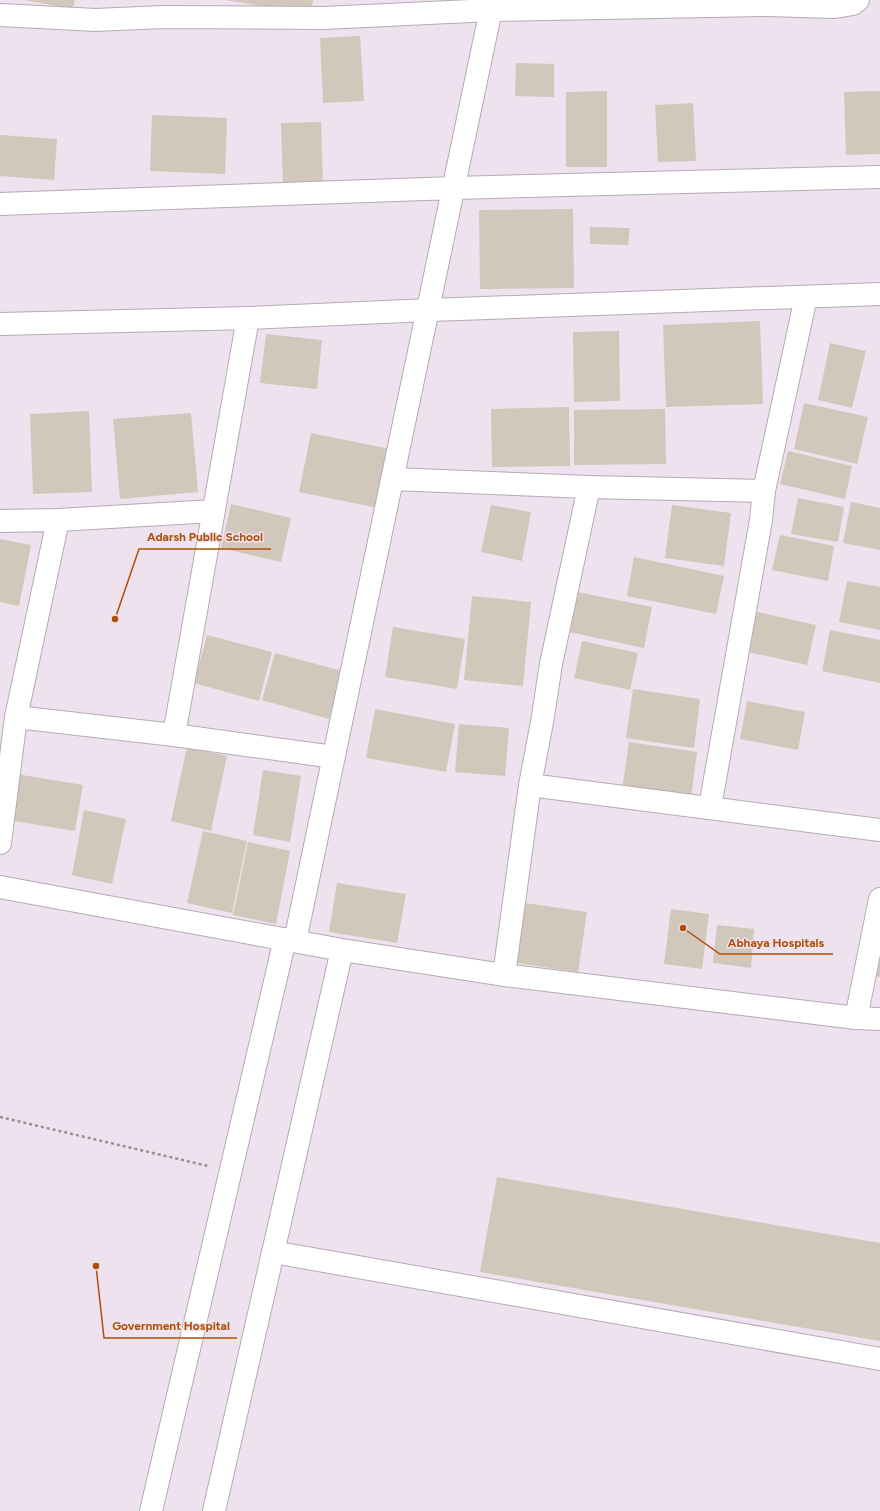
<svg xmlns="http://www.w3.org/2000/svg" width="880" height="1511" font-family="Figtree,sans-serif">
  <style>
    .building { fill: #d1c8bb }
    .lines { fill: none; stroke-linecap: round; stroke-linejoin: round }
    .minor-casing { stroke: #b5aab5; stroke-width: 24 }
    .path { stroke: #978f97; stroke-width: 2.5; stroke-dasharray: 3 3; stroke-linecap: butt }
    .minor { stroke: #fff; stroke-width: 22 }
    .leader { fill: none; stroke: #af4f09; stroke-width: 1.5 }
    .callout-dot { fill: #af4f09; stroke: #ede2ed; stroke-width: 1.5 }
    .callout-label { font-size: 12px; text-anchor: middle; font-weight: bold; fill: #af4f09; stroke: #ede2ed; stroke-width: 3; stroke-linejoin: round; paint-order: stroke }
  </style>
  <rect width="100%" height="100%" fill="#ede2ed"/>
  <path class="building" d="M24 0H75L73 9Z
    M225 0H313L311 14Z
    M360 36 364 101 323 103 320 38Z
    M516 63 554 64V97L515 96Z
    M607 91V167H566V92Z
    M880 91V154L846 155 844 92Z
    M693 103 696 161 658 162 655 105Z
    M152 115 227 118 225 174 150 171Z
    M321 122 323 185 283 187 281 123Z
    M0 135 57 139 54 180 0 176Z
    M573 209 574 288 480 289 479 210Z
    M590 227 630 228 628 245 590 244Z
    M760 321 763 404 666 407 663 325Z
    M619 331 620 401 574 402 573 332Z
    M266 334 322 340 317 389 260 383Z
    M830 343 866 351 852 408 818 400Z
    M804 403 868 417 857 464 794 449Z
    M569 407 570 466 492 467 491 409Z
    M665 409 666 464 574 465V410Z
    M89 411 92 492 33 494 30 414Z
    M191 413 198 492 120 499 113 419Z
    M311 433 390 449 378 508 299 492Z
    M788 451 852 466 845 499 780 484Z
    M798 498 844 507 838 542 791 534Z
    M851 502 880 508V550L843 543Z
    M231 504 291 518 281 562 221 548Z
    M491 505 531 512 522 561 481 552Z
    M672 505 731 513 724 566 665 558Z
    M780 535 834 546 828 581 772 570Z
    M0 539 31 545 19 606 0 602Z
    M634 557 724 576 716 614 627 596Z
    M847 581 880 587V630L839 622Z
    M577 592 652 607 644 648 569 632Z
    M472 596 531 602 523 686 464 680Z
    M757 612 816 625 807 665 748 652Z
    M393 627 465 639 457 689 385 677Z
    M830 630 880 640V683L822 671Z
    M207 635 272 652 259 701 194 683Z
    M582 641 638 653 630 690 574 678Z
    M275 653 342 671 329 719 262 700Z
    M633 689 700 699 694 748 626 738Z
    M747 701 805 712 798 750 740 739Z
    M375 709 455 724 446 772 366 758Z
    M459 724 509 728 505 776 455 772Z
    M629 742 697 752 691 799 622 790Z
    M187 747 227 756 211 831 171 821Z
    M263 770 301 776 290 842 253 835Z
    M16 774 83 785 75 831 8 820Z
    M84 810 126 819 112 884 72 875Z
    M203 831 247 841 232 913 187 903Z
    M248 842 290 851 276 924 233 915Z
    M337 883 406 894 397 943 329 932Z
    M525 903 587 912 578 972 516 963Z
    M671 909 709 914 702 969 664 964Z
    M880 923V977L871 976Z
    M717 925 754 929 751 968 713 963Z
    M497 1177 880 1243V1341L480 1272Z"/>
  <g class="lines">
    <defs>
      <path id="minor" d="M0 15 95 20 164 17 324 18 491 10 766 5 835 7 853 4 858 0
        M0 204 454 188 880 177
        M0 324 248 318 429 310 880 294
        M393 479 589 487 764 491
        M0 521 58 520 214 511
        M16 717 174 735 334 757
        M174 735 248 318
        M530 785 880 830
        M710 807 761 520 764 491 806 297
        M0 843 16 717 58 520
        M0 887 342 950 504 975 856 1018 880 1019
        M295 941 493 0
        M504 975 530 785 542 722 551 664 589 487
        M856 1018 880 899
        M273 1252 880 1359
        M151 1511 285 939
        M214 1511 342 950"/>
    </defs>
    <use href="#minor" class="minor-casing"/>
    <path class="path" d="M0 1117 208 1166"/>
    <use href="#minor" class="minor"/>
  </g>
  <path class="leader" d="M115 619L139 549H271M683 928L720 954H833M96 1266L104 1338H237"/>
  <g class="callout-dot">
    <circle cx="115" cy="619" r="4"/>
    <circle cx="683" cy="928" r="4"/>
    <circle cx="96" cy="1266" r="4"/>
  </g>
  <g class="callout-label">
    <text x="205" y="541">Adarsh Public School</text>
    <text x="776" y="947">Abhaya Hospitals</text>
    <text x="171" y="1330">Government Hospital</text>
  </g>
</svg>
